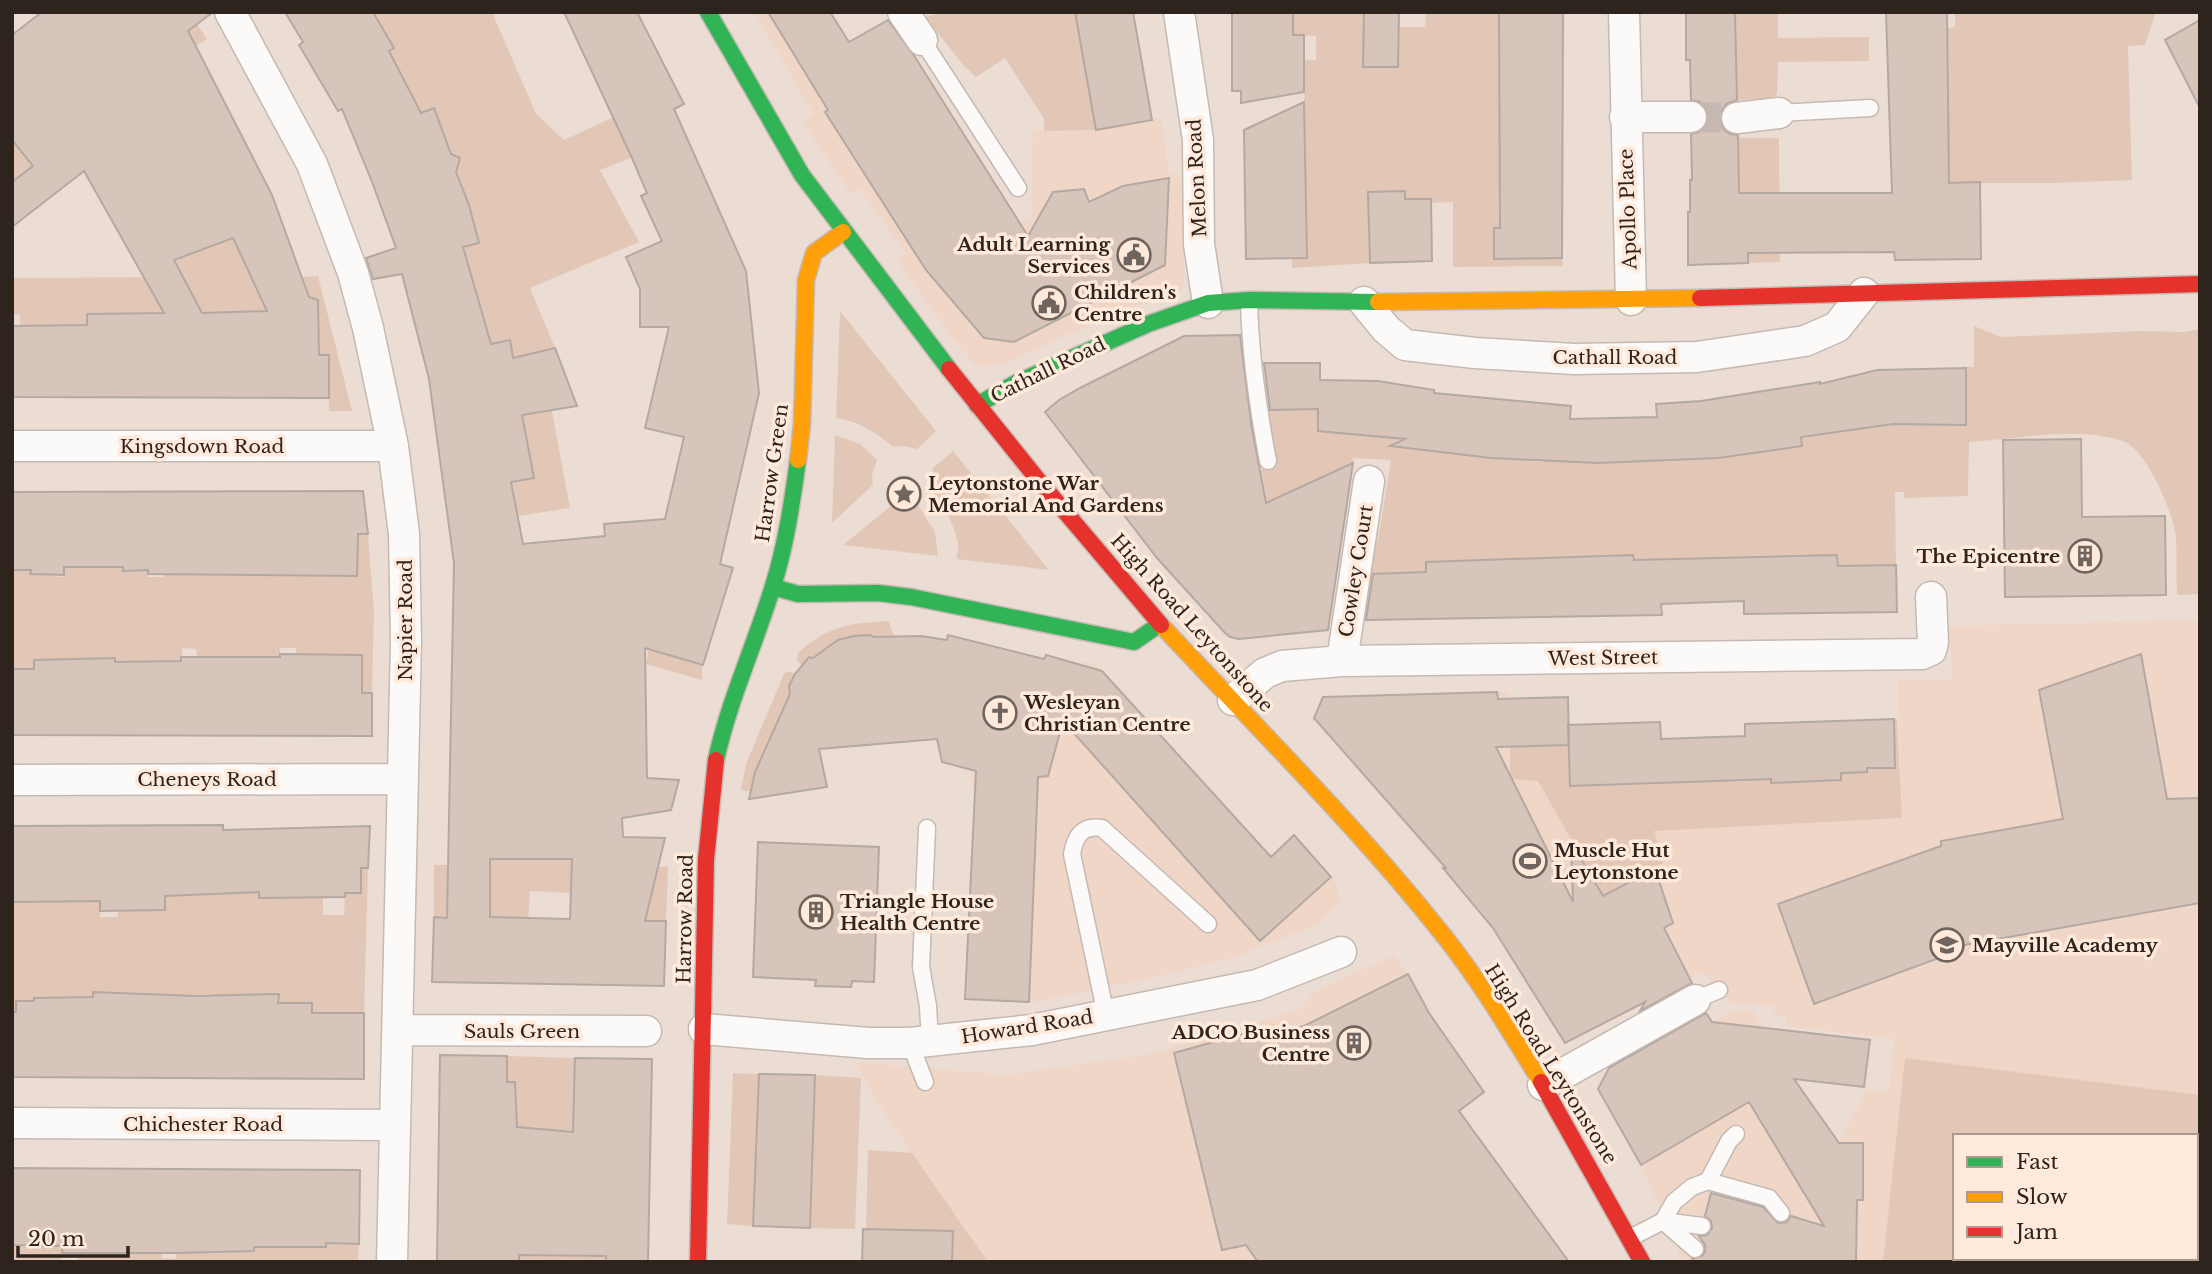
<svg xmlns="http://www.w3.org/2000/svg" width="2212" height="1274" font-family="'Libre Baskerville',serif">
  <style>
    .built { fill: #f0d6c7; fill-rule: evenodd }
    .green { fill: #e2c7b6; fill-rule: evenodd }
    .building { fill: #d7c5bb; stroke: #b4a9a2; stroke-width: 2; fill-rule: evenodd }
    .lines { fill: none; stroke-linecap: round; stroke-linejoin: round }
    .street-tunnel { stroke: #c6b8b0; stroke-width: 30; stroke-dasharray: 30 15; stroke-linecap: butt }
    .lane-casing { stroke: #c5b9b2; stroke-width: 19 }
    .street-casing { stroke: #c5b9b2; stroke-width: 33 }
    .fast-casing { stroke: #c5b9b2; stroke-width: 19 }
    .slow-casing { stroke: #c5b9b2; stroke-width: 19 }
    .jam-casing { stroke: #c5b9b2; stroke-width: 19 }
    .lane { stroke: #fcfaf9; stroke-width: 16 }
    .street { stroke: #fcfaf9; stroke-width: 30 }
    .fast { stroke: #30b455; stroke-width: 16 }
    .slow { stroke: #ff9f0a; stroke-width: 16 }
    .jam { stroke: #e5322d; stroke-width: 16 }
    .labels { text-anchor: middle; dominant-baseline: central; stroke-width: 7; stroke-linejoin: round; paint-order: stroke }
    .street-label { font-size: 19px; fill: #2e241e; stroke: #ffe9db }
    .poi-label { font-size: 19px; font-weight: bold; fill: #2e241e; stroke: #ffe9db; text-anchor: start }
  </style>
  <rect width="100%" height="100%" fill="#ecddd4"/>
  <path class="built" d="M754 12H830L873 82 987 240 1031 217 1033 131 1096 130 1161 117 1169 174H1176L1182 178 1184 194V286L1180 291 1116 313 1005 363 982 367 973 363 951 337 897 260 905 253 859 188 850 193 802 121 813 114Z
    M2200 620V1262H1683L1641 1165 1597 1089 1601 1082 1734 1010H1753L1792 1078 1839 1143 1867 1089 1889 1092 1894 1039 1786 1026 1787 1016 1773 1015 1774 1006 1731 1003 1703 971 1565 1043 1493 928 1314 718 1323 697 1509 692 1510 779 1538 781 1603 896 1655 869 1663 863 1653 831 1902 818 1897 680 1953 679 1948 626ZM1955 1136H2196V1258H1955Z
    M1079 661 1098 666 1271 857 1294 835 1337 883 1340 903 1318 924 1235 957 1169 974 1034 1002 965 999 974 797 970 769 1018 780 1048 776Z
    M1394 955 1408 974 1429 1013 1484 1092 1459 1111 1569 1262H988L883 1111 854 1062 1006 1075 1145 1055 1301 1009 1312 993Z"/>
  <path class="green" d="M375 12H492L536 114 564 140 614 117 631 158 600 170 639 242 530 288 555 348 541 352 570 508 518 516 514 497 489 486 533 478 511 466 523 356 513 358 510 340 489 344 441 253 479 242 474 224 458 229 448 153 393 124 362 67 394 48Z
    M945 12H1075L1096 130 1044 131V119L1005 58 976 77 964 66 925 17Z
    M1293 12H1364V67H1398L1399 27H1425L1426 12H1499L1500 228 1494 229 1495 259 1562 258 1563 266 1453 267V202L1431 203V199H1405L1404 191 1368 192 1370 263 1292 268V258L1307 257 1304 88 1293 61 1316 60V36L1293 35Z
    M1724 12H1778V38L1869 37V61L1778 62 1777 94 1770 99 1737 100 1736 27Z
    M1955 12H2156L2145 45 2128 46 2132 180 2053 183H1949L1948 28 1955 27Z
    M197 24 207 39 195 47 201 250 235 238 249 273 269 265 298 271 302 277 318 276 352 411H329L328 355H286L202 313 87 314V355H21L20 315 12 314V278L183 277 98 116 12 182V140Z
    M1738 138H1779L1780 262 1748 263 1747 211H1739Z
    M840 311 936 431 917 449 904 446 893 447C875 432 860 422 836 418Z
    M1974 326 2001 337 2141 331 2184 332 2200 329V594L2177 595C2176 575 2177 555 2176 536 2173 512 2146 449 2123 441 2078 426 2015 439 1969 442L1968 496 1904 498V492H1895L1896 565 1838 566 1837 555 1633 560 1588 557 1426 562V572L1372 574 1373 620H1364L1368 547 1378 540 1391 460 1353 458 1351 476 1317 480 1288 544 1230 511 1266 495 1261 470 1277 464 1266 411 1318 410 1319 431 1424 441 1449 452 1450 454 1542 462V460C1629 465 1715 459 1802 446L1801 437 1891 424 1966 425V367H1974Z
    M835 435 860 444 877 460 872 474 873 485 832 523Z
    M953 451 1049 570 957 559 958 543 955 531 943 505 933 493V468Z
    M918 505 935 532 938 556 843 545 891 506 906 508Z
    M124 534 123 570H148V577H163V534H181L180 574 196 575 245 557 246 575 268 576 269 557 295 569V576H309L358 534H368L374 612 372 693H362L312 655 296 654V648H280V692L247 657H197L196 649 182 648V692H166V661H148L115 693V657H100V669L66 660H34V693L12 669V570L31 535V574L63 577 64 535Z
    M574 539 576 664 571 865 668 867 666 921 571 919V893L530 891 528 920 434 917V865H490L549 542Z
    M637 600 665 654 702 665V680L646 664 648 653Z
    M889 621 894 637 854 636 838 640 801 665 797 661 798 653C828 626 849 623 889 621Z
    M789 671 795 674 789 686 792 691 767 744V749L755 772 751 788 755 792 741 790 746 764 784 674Z
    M1510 705 1569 745 1570 785 1771 779 1772 783 1841 781V773L1867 772V768H1895L1894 719H1897L1902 818 1654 831 1663 863 1603 896 1538 781 1510 779Z
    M361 868H368L364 1013H345V1035H326V1013L312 1012V1003H287L278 1036V994H263V1002L211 1005 210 994 194 995 193 1017 162 995 145 994 109 1011V992H93V1035L76 998H35L34 1001 16 1012H12V902H51L100 896V917H118V870L165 869 174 896H197L198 893 259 879 260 898 323 892V915H344L345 893Z
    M507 1056 575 1058 571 1255 606 1256V1262H519L517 1113 485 1112 515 1082H507Z
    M1905 1058 2200 1095V1262H1883ZM1955 1136H2196V1258H1955Z
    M733 1073 758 1074 753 1226 727 1224Z
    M815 1075 861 1078 855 1229 810 1228Z
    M868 1150 912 1153 988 1262H952L953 1232 866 1229Z
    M79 1212 112 1253 162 1247V1258L176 1259 178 1212 195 1252H226L227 1212 254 1242 326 1213 342 1214V1243L359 1244 358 1262H78Z
    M62 1244V1262H12V1245Z"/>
  <path class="building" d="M42 12H213L188 31 272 195 309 297 318 300 319 355H329V398L12 397V326L87 325V314L164 313 84 171 12 227V182L33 166 12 140V35ZM233 238 267 311 202 313 174 260Z
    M285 12H373L394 48 389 51 421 113 434 108 451 154 460 158 456 172 469 205 479 243 463 247 491 344 510 340 513 358 555 348 577 406 522 415 534 478 511 482 523 544 605 536 604 524 665 519 684 437 645 428 669 327H640V289L626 257 662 241 641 196 647 193 632 158 564 12H637L684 104 674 109 746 271 759 393 720 564 733 568 703 665 645 648 647 778 679 780 671 810 622 818 623 837 665 838 645 921H666L664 986 432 982 434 917 447 918 454 563 429 379 402 274 373 279 366 258 396 248 371 179 342 109 338 111 299 45 303 42ZM490 859H572L570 919 490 917Z
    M768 12H830L849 42 888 20 913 54 1028 236 1053 192 1084 189 1089 202 1123 186 1169 178 1165 265 1014 342 984 338 926 270 825 112 828 110Z
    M1075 12H1133L1152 120 1096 130Z
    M1232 12H1293V35H1304V92L1241 103V91H1232Z
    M1364 12H1399L1398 67H1363Z
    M1499 12H1563L1562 258 1494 259V228H1500Z
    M1686 12H1735L1737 100 1726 104 1721 112 1720 119 1723 129 1730 134 1738 135 1739 193H1892L1886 12H1947L1949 183 1980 182 1981 259 1895 260 1894 252 1748 253V263L1688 265V212H1690V180H1692L1691 134 1699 132 1706 126 1708 116 1706 109 1700 102 1691 100 1690 60H1686Z
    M2200 20V108L2165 40Z
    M1304 102 1307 258 1246 259 1244 130Z
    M1405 191V199H1431L1432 261 1370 263 1368 192Z
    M1240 335 1251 423 1266 503 1353 463 1328 630 1239 639 1230 637 1225 633 1157 558 1045 412 1059 400 1080 388 1184 336Z
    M1264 363H1320V380L1378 381 1434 390V393L1571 406 1570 419 1657 417 1656 404 1701 401 1820 382V384L1877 370 1966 368V425L1893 424 1801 437 1802 446 1718 458 1598 463 1491 458 1390 446 1405 439 1318 431V409L1270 410Z
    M2081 439 2082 517 2165 516 2166 595 2005 597 2003 440Z
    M363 491 368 534H358L357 576 148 574V570L123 571V567H64V575L30 574 31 570H12V492Z
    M1633 555 1634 560 1837 555 1838 566 1896 565 1897 612 1744 614V601L1661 604 1662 615 1366 620 1373 574 1426 572V562Z
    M870 635 874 637 921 636 947 640 948 635 1044 659 1046 655 1102 671 1271 857 1294 835 1331 877 1260 941 1063 721 1048 776 1038 777 1029 1002 965 999 976 771 942 762 937 739 819 749 827 787 749 799 755 772 790 694 789 686 795 674 809 657 813 658 838 640 854 636Z
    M280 654 362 655V693H372V736L12 735V669H34V660L115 658V662L181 661V657H280Z
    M2141 654 2167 799 2200 798V903L1936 950 1939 958 1814 1004 1778 904 1941 846V841L2063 819 2039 690Z
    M1497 692 1498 699 1568 697 1569 745 1496 747 1573 902 1571 842 1603 896 1655 869 1673 923 1664 928 1692 983 1640 1011 1645 1002 1565 1043 1493 928 1443 868H1446L1314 718 1323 697Z
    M1894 719 1895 768H1867V772L1841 773V780L1771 783V779L1570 786 1568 725 1660 722 1661 739 1745 736V724Z
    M223 825V830L370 826 368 868H361V893H345V897L259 898V892L165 896V910L100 911V901L12 902V826Z
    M758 842 879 847 874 982 852 981 851 987 815 986 816 980 753 977Z
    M1408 974 1429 1013 1484 1092 1459 1111 1569 1262H1258L1246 1245 1222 1250 1174 1053 1253 1031 1255 1036 1304 1026Z
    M93 992 194 996 279 994 278 1003H312V1013H364V1079L12 1077V1012H16V1001H34V998L93 997Z
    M1706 1013 1712 1022 1870 1040 1864 1087 1794 1079 1839 1143H1863V1200H1857L1856 1262H1692V1259L1702 1256 1705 1252V1245L1699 1236 1707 1235 1712 1228 1711 1221 1705 1216 1711 1193 1763 1207 1778 1223 1787 1222 1791 1216 1824 1226 1749 1102 1641 1165 1598 1089 1609 1068Z
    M440 1055 507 1056V1082H515L517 1127 573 1132 575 1058 652 1059 648 1262H606V1256L519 1255V1262H437Z
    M759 1074 815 1075 810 1228 753 1226Z
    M12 1168 360 1170 359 1244 326 1243V1247H254V1251L177 1253H62V1246L12 1245Z
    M863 1229 953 1231 952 1262H862Z"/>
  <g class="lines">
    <path class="street-tunnel" d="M1691 117 1737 118"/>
    <defs>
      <path id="lane" d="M922 40 1018 188
        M1779 113 1870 108
        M1249 300C1250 354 1258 408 1268 461
        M927 828 921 967 928 1006 930 1042
        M1695 1000 1719 990
        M1106 1015 1072 854C1075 836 1082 825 1102 828L1208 924
        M910 1043 925 1082
        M1708 1181 1769 1198 1781 1213
        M1663 1221 1695 1249
        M1663 1221 1702 1226
        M1630 1238 1663 1221 1674 1202 1692 1187 1708 1181 1729 1141 1736 1134"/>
      <path id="street" d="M230 12 312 164 353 273 368 328 393 446 404 534 406 641 392 1262
        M903 12 922 40
        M1179 12 1198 140 1199 244 1208 303
        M1624 12 1631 300
        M1625 117H1691
        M1737 118 1779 113
        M1364 302 1386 329 1405 345 1475 353 1574 359 1697 357 1805 341 1837 327 1864 293
        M12 446H393
        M1342 661 1369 481
        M1233 700 1265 673 1282 666 1342 661 1922 654 1931 650 1933 642 1931 597
        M12 780 402 779
        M704 1029 868 1043H910L1032 1030 1257 985 1341 952
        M398 1030 646 1031
        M1543 1085 1695 1000
        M12 1123 395 1125"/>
      <path id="fast" d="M708 12 802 175 949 369
        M977 405 1016 383 1148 324 1208 303 1249 300 1378 302
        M773 587 798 594 878 593 911 597 1134 642 1160 624
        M716 760C729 700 755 645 773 586 786 545 792 503 798 460"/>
      <path id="slow" d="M1378 302 1700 298
        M798 460 802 424 806 280 814 253 843 232
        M1161 625C1256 727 1357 826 1444 936 1480 981 1510 1032 1541 1082"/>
      <path id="jam" d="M1700 298 2200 284
        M949 369 1039 481 1161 625
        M1541 1082 1642 1262
        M698 1262 706 860 716 760"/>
    </defs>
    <use href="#lane" class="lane-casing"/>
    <use href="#street" class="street-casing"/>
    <use href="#fast" class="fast-casing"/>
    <use href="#slow" class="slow-casing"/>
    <use href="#jam" class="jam-casing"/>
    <use href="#lane" class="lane"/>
    <use href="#street" class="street"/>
    <use href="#fast" class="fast"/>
    <use href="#slow" class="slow"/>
    <use href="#jam" class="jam"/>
  </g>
  <defs>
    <symbol id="civic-ring" viewBox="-11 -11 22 22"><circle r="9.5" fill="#ffe9db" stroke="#70655e" stroke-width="1.5"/><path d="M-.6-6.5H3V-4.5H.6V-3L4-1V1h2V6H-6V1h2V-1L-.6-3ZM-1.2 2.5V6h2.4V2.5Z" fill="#70655e"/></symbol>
    <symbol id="sight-ring" viewBox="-11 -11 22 22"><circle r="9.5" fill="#ffe9db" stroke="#70655e" stroke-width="1.5"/><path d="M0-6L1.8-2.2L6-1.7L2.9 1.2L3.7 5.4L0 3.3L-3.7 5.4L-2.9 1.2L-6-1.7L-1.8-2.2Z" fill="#70655e"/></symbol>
    <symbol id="building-ring" viewBox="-11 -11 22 22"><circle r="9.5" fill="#ffe9db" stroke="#70655e" stroke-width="1.5"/><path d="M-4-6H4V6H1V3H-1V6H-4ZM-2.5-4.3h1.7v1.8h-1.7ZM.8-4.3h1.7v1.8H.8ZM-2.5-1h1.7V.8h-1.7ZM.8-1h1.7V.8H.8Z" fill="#70655e"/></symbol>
    <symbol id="church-ring" viewBox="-11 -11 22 22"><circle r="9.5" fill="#ffe9db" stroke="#70655e" stroke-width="1.5"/><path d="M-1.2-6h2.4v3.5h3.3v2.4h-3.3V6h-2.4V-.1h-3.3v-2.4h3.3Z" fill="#70655e"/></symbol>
    <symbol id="stadium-ring" viewBox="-11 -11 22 22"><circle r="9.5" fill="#ffe9db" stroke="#70655e" stroke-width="1.5"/><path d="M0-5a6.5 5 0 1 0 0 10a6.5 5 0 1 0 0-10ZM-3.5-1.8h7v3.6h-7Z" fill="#70655e"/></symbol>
    <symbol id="school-ring" viewBox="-11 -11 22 22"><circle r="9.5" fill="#ffe9db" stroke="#70655e" stroke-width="1.5"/><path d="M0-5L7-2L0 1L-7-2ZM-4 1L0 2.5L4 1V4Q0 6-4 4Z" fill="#70655e"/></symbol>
  </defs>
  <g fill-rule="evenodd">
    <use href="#civic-ring" x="1115" y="236" width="38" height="38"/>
    <use href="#civic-ring" x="1030" y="284" width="38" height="38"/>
    <use href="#sight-ring" x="885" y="475" width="38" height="38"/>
    <use href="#building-ring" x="2066" y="537" width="38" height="38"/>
    <use href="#church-ring" x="981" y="694" width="38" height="38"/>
    <use href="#stadium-ring" x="1511" y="842" width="38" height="38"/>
    <use href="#building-ring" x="797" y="893" width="38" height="38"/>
    <use href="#school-ring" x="1928" y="926" width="38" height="38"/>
    <use href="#building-ring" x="1335" y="1024" width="38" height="38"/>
  </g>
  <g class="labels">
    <g class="street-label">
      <text transform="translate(1197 178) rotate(-93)">Melon Road</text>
      <text transform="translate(1628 209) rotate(-92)">Apollo Place</text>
      <text x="1615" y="357">Cathall Road</text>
      <text transform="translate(1048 370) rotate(-26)">Cathall Road</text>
      <text x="202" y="446">Kingsdown Road</text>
      <text transform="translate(772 473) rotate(-82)">Harrow Green</text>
      <text transform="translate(1356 571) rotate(-81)">Cowley Court</text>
      <text transform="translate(405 620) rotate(-90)">Napier Road</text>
      <text transform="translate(1192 623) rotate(48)">High Road Leytonstone</text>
      <text transform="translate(1603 658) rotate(-1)">West Street</text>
      <text x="207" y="779">Cheneys Road</text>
      <text transform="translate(685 919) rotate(-89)">Harrow Road</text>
      <text transform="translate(1027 1027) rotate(-9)">Howard Road</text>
      <text x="522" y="1031">Sauls Green</text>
      <text transform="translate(1551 1064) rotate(58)">High Road Leytonstone</text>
      <text x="203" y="1124">Chichester Road</text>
    </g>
    <g class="poi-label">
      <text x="1110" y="244" text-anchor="end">Adult Learning<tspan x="1110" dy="22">Services</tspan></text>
      <text x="1074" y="292">Children's<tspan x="1074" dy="22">Centre</tspan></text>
      <text x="928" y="483">Leytonstone War<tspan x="928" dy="22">Memorial And Gardens</tspan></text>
      <text x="2060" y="556" text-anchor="end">The Epicentre</text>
      <text x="1024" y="702">Wesleyan<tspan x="1024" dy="22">Christian Centre</tspan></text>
      <text x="1554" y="850">Muscle Hut<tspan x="1554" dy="22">Leytonstone</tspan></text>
      <text x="840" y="901">Triangle House<tspan x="840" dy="22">Health Centre</tspan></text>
      <text x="1972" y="945">Mayville Academy</text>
      <text x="1330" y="1032" text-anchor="end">ADCO Business<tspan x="1330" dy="22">Centre</tspan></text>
    </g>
  </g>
  <rect width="2212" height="1274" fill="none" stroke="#2e241e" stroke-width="28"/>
  <rect x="1953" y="1134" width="245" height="126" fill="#ffe9db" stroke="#ab9a8f" stroke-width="2"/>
  <rect x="1967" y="1157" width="35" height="10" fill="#30b455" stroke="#ab9a8f" stroke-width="2"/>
  <text x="2016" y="1169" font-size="21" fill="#2e241e">Fast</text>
  <rect x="1967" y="1192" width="35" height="10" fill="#ff9f0a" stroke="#ab9a8f" stroke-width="2"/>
  <text x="2016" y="1204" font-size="21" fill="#2e241e">Slow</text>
  <rect x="1967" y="1227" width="35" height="10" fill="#e5322d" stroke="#ab9a8f" stroke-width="2"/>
  <text x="2016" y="1239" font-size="21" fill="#2e241e">Jam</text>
  <path d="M18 1246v10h110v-10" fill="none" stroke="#2e241e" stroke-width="3.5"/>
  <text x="28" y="1246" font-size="21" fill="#2e241e" stroke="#ffe9db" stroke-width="5" paint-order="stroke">20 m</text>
</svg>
